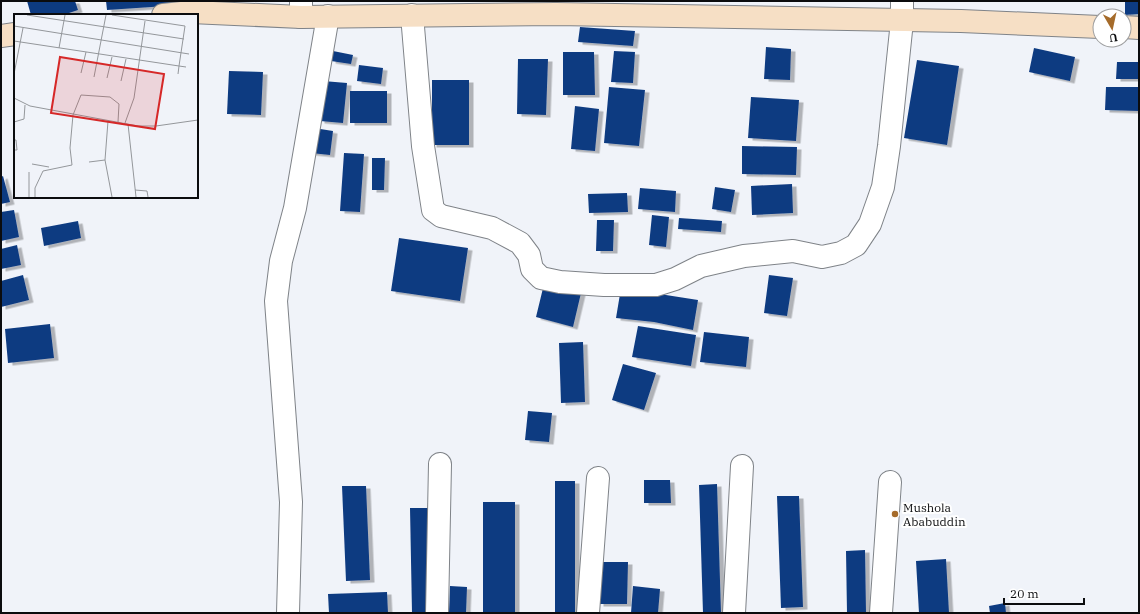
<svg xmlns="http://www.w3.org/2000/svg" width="1140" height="614" font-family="'IBM Plex Serif',serif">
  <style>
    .building { fill: #0f3b81; filter: url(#shadow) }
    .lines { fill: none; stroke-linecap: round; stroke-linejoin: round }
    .street-casing { stroke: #7f8388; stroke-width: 24 }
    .secondary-casing { stroke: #7f8388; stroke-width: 24 }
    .street { stroke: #fff; stroke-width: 22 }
    .secondary { stroke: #f6dfc5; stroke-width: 22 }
    .poi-dot { fill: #a56b2a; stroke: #fff; stroke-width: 1.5 }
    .labels { text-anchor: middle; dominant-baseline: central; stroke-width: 4; stroke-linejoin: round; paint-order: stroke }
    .poi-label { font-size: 12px; fill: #0b0c0e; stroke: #fff; text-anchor: start }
    .inset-road { fill: none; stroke: #94979b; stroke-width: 1 }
    .view { fill: #d62828; fill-opacity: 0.15; stroke: #d62828; stroke-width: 2 }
    .inset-edge { fill: none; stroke: #0b0c0e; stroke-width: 2 }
  </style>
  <defs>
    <filter id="shadow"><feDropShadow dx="4.5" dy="2.5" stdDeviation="0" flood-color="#0004"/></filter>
  </defs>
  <rect width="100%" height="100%" fill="#f0f3f9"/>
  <path class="building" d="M27 1H75L78 10 63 15H31Z
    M106 1H180L181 5 107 10Z
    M1125 1H1139V14L1125 15Z
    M580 27 635 31 633 46 578 42Z
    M766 47 791 49 790 80 764 79Z
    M1034 48 1075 57 1070 81 1029 72Z
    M333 51 353 55 351 64 331 61Z
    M614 51 635 52 633 83 611 82Z
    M563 52H594L595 95H563Z
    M518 59H548L546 115 517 114Z
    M917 60 959 66 947 145 904 138Z
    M1117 62H1139V79H1116Z
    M359 65 383 68 381 84 357 81Z
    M229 71 263 72 261 115 227 114Z
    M432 80H469V145H432Z
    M323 81 347 83 343 123 320 121Z
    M609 87 645 90 639 146 604 143Z
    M1106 87H1139V111L1105 110Z
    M350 91H387V123H350Z
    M751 97 799 100 796 141 748 138Z
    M575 106 599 109 595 151 571 149Z
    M314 128 333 131 330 155 311 153Z
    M742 146 797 147 796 175 742 174Z
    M344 153 364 154 360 212 340 211Z
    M372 158H385L384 190H372Z
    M3 176 10 202 1 204V177Z
    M792 184 793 213 752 215 751 186Z
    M715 187 735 190 731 212 712 209Z
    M640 188 676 191 675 212 638 209Z
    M627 193 628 212 589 213 588 194Z
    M14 210 19 237 1 241V212Z
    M652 215 669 217 666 247 649 245Z
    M679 218 722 221 721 232 678 229Z
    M597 220H614L613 251H596Z
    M78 221 81 238 44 246 41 228Z
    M399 238 468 248 460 301 391 291Z
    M17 245 21 265 1 269V249Z
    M23 275 29 300 1 307V281Z
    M769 275 793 278 787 316 764 313Z
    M544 284 581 293 573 327 536 317Z
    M621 288 698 300 693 330 654 322 616 318Z
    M50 324 54 358 8 363 5 329Z
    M638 326 696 335 691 366 632 357Z
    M704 332 749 337 746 367 700 362Z
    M583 342 585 402 561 403 559 343Z
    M623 364 656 373 644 410 612 400Z
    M528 411 552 413 549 442 525 440Z
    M644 480H670L671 503H644Z
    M555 481H575V613H555Z
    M717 484 721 613H703L699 485Z
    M342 486H366L370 580 346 581Z
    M777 496H799L803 607 781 608Z
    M483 502H515V613H483Z
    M410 508H432L433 613H412Z
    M865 550 866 613H847L846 551Z
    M946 559 949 613H919L916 561Z
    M599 562H628L627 604H599Z
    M450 586 467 587 466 613H449Z
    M633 586 660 589 658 613H631Z
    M387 592 388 613H329L328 594Z
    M1005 603 1006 613H990L989 606Z"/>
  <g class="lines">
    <defs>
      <path id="street" d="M412 15 423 146 433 210 441 216 492 228 520 243 529 255 532 269 541 278 560 282 604 285H656L675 279 701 266 744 256 793 251 822 257 841 253 856 245 870 224 883 187 889 146 902 21V1
        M301 17V1
        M288 613 291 502 276 301 281 261 295 208 328 16
        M437 613 440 464
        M588 613 598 478
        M734 613 742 466
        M881 613 890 482"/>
      <path id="secondary" d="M163 15 191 12 301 17 556 14 961 21 1100 27
        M1124 27 1139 28
        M1 36 15 34"/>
    </defs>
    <use href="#street" class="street-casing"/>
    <use href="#secondary" class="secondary-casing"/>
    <use href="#street" class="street"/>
    <use href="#secondary" class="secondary"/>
  </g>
  <circle class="poi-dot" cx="895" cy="514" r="4"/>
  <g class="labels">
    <g class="poi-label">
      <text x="903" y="507">Mushola<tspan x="903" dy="14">Ababuddin</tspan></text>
    </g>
  </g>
  <g transform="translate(14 14)">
    <rect width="184" height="184" fill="#f0f3f9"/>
    <path class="inset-road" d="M13 1 170 25M0 12 175 40M0 27 165 52 171 12 98 1M45 34 51 1M67 59 72 38M0 60 9 14M164 60 165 52 172 53M80 63 92 1M93 64 98 43M107 67 112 45M0 84 16 92 124 112H142L184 106M94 107 91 146 98 183M0 108 10 105 11 91M111 109 120 84 131 7M114 110 122 183M0 126H2L3 136H0M75 148 91 146M18 150 35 153M15 158V183M121 176 133 177 134 183M21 183V174L29 157 58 151 56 134 59 101 67 81 96 83 105 90 104 108"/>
    <path class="view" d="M46 43 150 60 141 115 37 99Z"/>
    <rect width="184" height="184" class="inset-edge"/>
  </g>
  <rect width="1140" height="614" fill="none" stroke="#0b0c0e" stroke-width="4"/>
  <g transform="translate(1112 28) rotate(171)"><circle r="19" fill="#ffffff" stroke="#9d9e9f"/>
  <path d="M0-3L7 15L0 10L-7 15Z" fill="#a56b2a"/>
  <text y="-6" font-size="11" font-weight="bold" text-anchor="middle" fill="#0b0c0e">U</text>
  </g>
  <path d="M1004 598v6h80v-6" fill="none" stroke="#0b0c0e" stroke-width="2"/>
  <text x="1010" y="598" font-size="12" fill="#0b0c0e" stroke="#ffffff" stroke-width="3" paint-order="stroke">20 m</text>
</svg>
